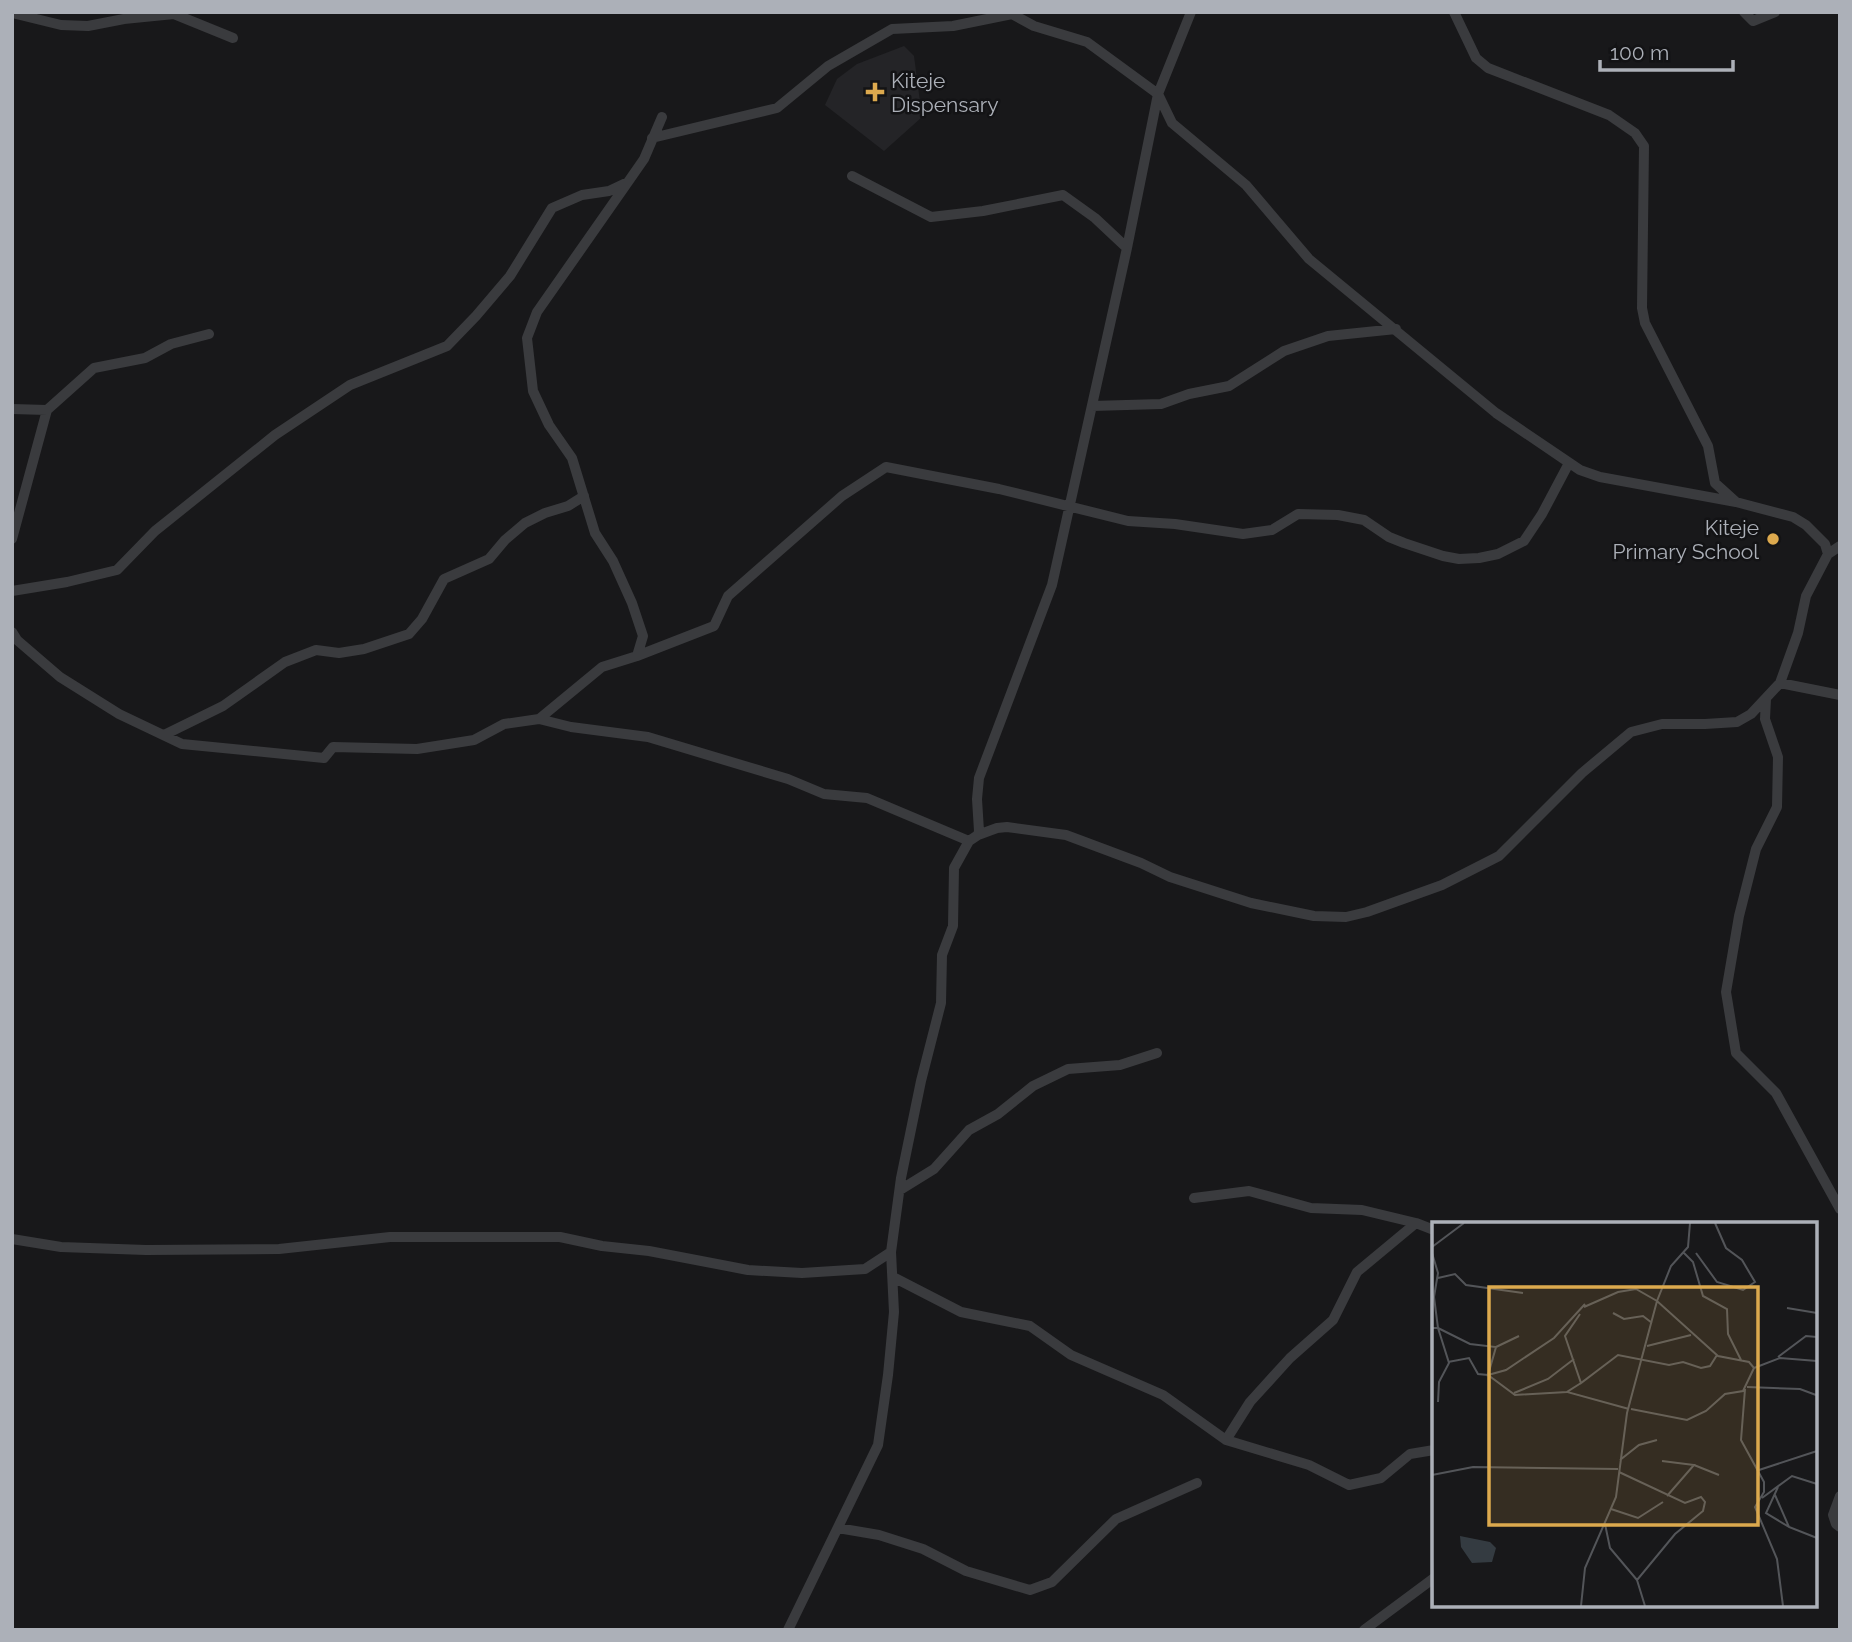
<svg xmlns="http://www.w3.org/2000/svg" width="1852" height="1642" font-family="Raleway,sans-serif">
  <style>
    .built { fill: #242427 }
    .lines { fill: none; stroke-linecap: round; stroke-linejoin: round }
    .minor { stroke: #3a3b3e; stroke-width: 10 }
    .poi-dot { fill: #dca94e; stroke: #131315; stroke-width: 2.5 }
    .labels { text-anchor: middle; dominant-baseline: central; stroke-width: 5; stroke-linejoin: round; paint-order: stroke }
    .poi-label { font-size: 21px; fill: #acb0b8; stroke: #131315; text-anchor: start }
    .inset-road { fill: none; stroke: #535559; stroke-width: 2 }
    .view { fill: #dca94e; fill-opacity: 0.15; stroke: #dca94e; stroke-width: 3.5 }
    .inset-edge { fill: none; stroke: #acb0b8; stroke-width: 3.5 }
  </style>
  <rect width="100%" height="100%" fill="#18181a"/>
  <path class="built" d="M904 46 914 56 922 117 884 151 825 105 837 79 857 64Z"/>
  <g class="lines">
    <path class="minor" d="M1454 12 1476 58 1488 68 1609 115 1635 133 1644 146 1642 308 1645 323 1708 446 1715 483 1736 502
      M1744 12 1753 21 1775 12
      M12 13 61 25 88 26 124 19 174 14 233 38
      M652 138 777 108 828 66 892 29 953 26 1012 14 1034 26 1087 42 1158 94 1172 123 1246 185 1309 259 1496 413 1580 470 1600 477 1736 502 1793 517 1806 525 1825 544 1828 554 1840 546
      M852 176 931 217 983 211 1063 195 1095 218 1127 248
      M628 182 537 312 527 338 533 391 549 425 572 458 595 533 613 561 632 603 643 636 637 656 714 626 728 596 842 496 886 467 999 489 1128 521 1175 524 1243 534 1272 530 1298 514 1338 515 1364 520 1389 537 1404 543 1443 556 1459 559 1479 558 1498 554 1524 541 1542 514 1569 463
      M1092 406 1161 404 1189 394 1229 386 1284 351 1328 336 1396 329
      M12 409 47 410 12 539
      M47 410 94 368 145 358 171 344 209 334
      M12 591 67 582 117 570 155 531 275 435 350 385 447 346 476 316 510 276 552 208 582 195 609 191 628 182 644 159 662 117
      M12 632 17 640 60 677 119 714 182 744 324 758 333 747 417 749 474 740 504 724 539 719
      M637 656 602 667 539 719 571 727 648 737 788 779 824 794 867 798 969 841
      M1780 683 1840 695
      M1766 699 1765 719 1778 757 1777 807 1756 849 1739 916 1726 992 1736 1053 1776 1093 1840 1209
      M164 735 223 706 285 662 316 650 339 653 364 649 409 634 422 619 444 579 489 559 505 540 525 523 545 513 568 506 584 496
      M978 835 997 828 1007 827 1066 835 1141 863 1170 877 1251 903 1314 916 1346 917 1367 912 1442 885 1499 856 1582 773 1631 732 1662 724H1705L1737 722 1751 714 1780 683 1798 633 1806 596 1828 554
      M900 1190 934 1169 969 1130 998 1114 1033 1086 1068 1069 1120 1065 1157 1053
      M1194 1198 1249 1191 1311 1208 1362 1210 1416 1223 1357 1272 1333 1320 1290 1358 1250 1402 1226 1440
      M1416 1223 1434 1230
      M12 1239 61 1247 146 1250 279 1249 390 1237H560L602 1246 649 1251 748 1270 802 1273 865 1269 891 1252
      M893 1277 961 1312 1030 1326 1071 1355 1163 1395 1226 1440 1309 1465 1349 1485 1381 1478 1410 1454 1434 1450
      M1840 1496 1833 1515 1836 1524 1840 1527
      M838 1528 879 1535 923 1549 966 1571 1030 1590 1052 1582 1116 1519 1197 1483
      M788 1630 878 1445 888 1375 894 1312 891 1252 901 1178 921 1081 941 1003 942 955 953 926 954 868 969 841 978 835 979 831 977 799 979 778 1052 585 1127 248 1158 94 1191 12
      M1364 1630 1434 1578"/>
  </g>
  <g class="poi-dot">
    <path d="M871.5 81.5h7v7h7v7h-7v7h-7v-7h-7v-7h7z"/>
    <circle cx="1773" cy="539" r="7"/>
  </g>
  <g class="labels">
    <g class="poi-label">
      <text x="891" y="80">Kiteje<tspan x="891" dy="24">Dispensary</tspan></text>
      <text x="1759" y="527" text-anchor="end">Kiteje<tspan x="1759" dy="24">Primary School</tspan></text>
    </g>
  </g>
  <g transform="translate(1432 1222)">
    <rect width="385" height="385" fill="#18181a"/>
    <path d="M28 314 58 320 64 326 60 340 40 341 29 325Z" fill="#343b41"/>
    <path class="inset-road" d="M0 25 32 1M0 31 6 51 2 75 6 106 38 122 64 125 56 153 74 148 122 116 153 82M252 31 261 40 271 74 295 87 296 112 309 138M264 31 285 60 311 68 323 60 310 38 294 26 283 1M6 56 23 52 34 63 91 71M152 85 186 70 204 67 225 79 286 134 317 140 322 146 348 136 385 139M355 86 385 91M181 91 192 97 211 94 220 101M148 92 133 114 149 161 186 133 237 143 251 140 269 146 278 144 285 133M0 106H6L17 141 7 160 6 180M215 124 259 113M64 125 87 114M346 135 374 114 385 115M16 140 37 136 46 152 56 153 83 173 135 170M149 161 135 170 197 187M315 165 368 167 384 173M313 167 309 218 332 260V270L323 285 345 337 351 384M82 171 116 157 142 137M199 187 255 198 274 189 293 172 311 169 322 146M188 238 207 223 225 218M230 239 262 243 235 274M262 243 287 253M327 248 385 229M187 250 253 281 269 275 273 280 271 289 243 312 205 358 213 384M0 253 41 245 186 247M346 265 334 291 357 305M343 273 357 305 385 316M330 276 360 254 385 262M179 287 206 296 231 280M173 302 178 326 205 358M0 332 1 384M149 384 153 346 184 275 195 191 225 79 239 44 256 25 258 1"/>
    <path class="view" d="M57 65H326V303H57Z"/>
    <rect width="385" height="385" class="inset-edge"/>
  </g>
  <rect width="1852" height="1642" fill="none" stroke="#acb0b8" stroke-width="28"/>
  <path d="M1600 60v10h133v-10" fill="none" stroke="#acb0b8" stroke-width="3.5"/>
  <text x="1610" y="60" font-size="21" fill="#acb0b8" stroke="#131315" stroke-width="5" paint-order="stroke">100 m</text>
</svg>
